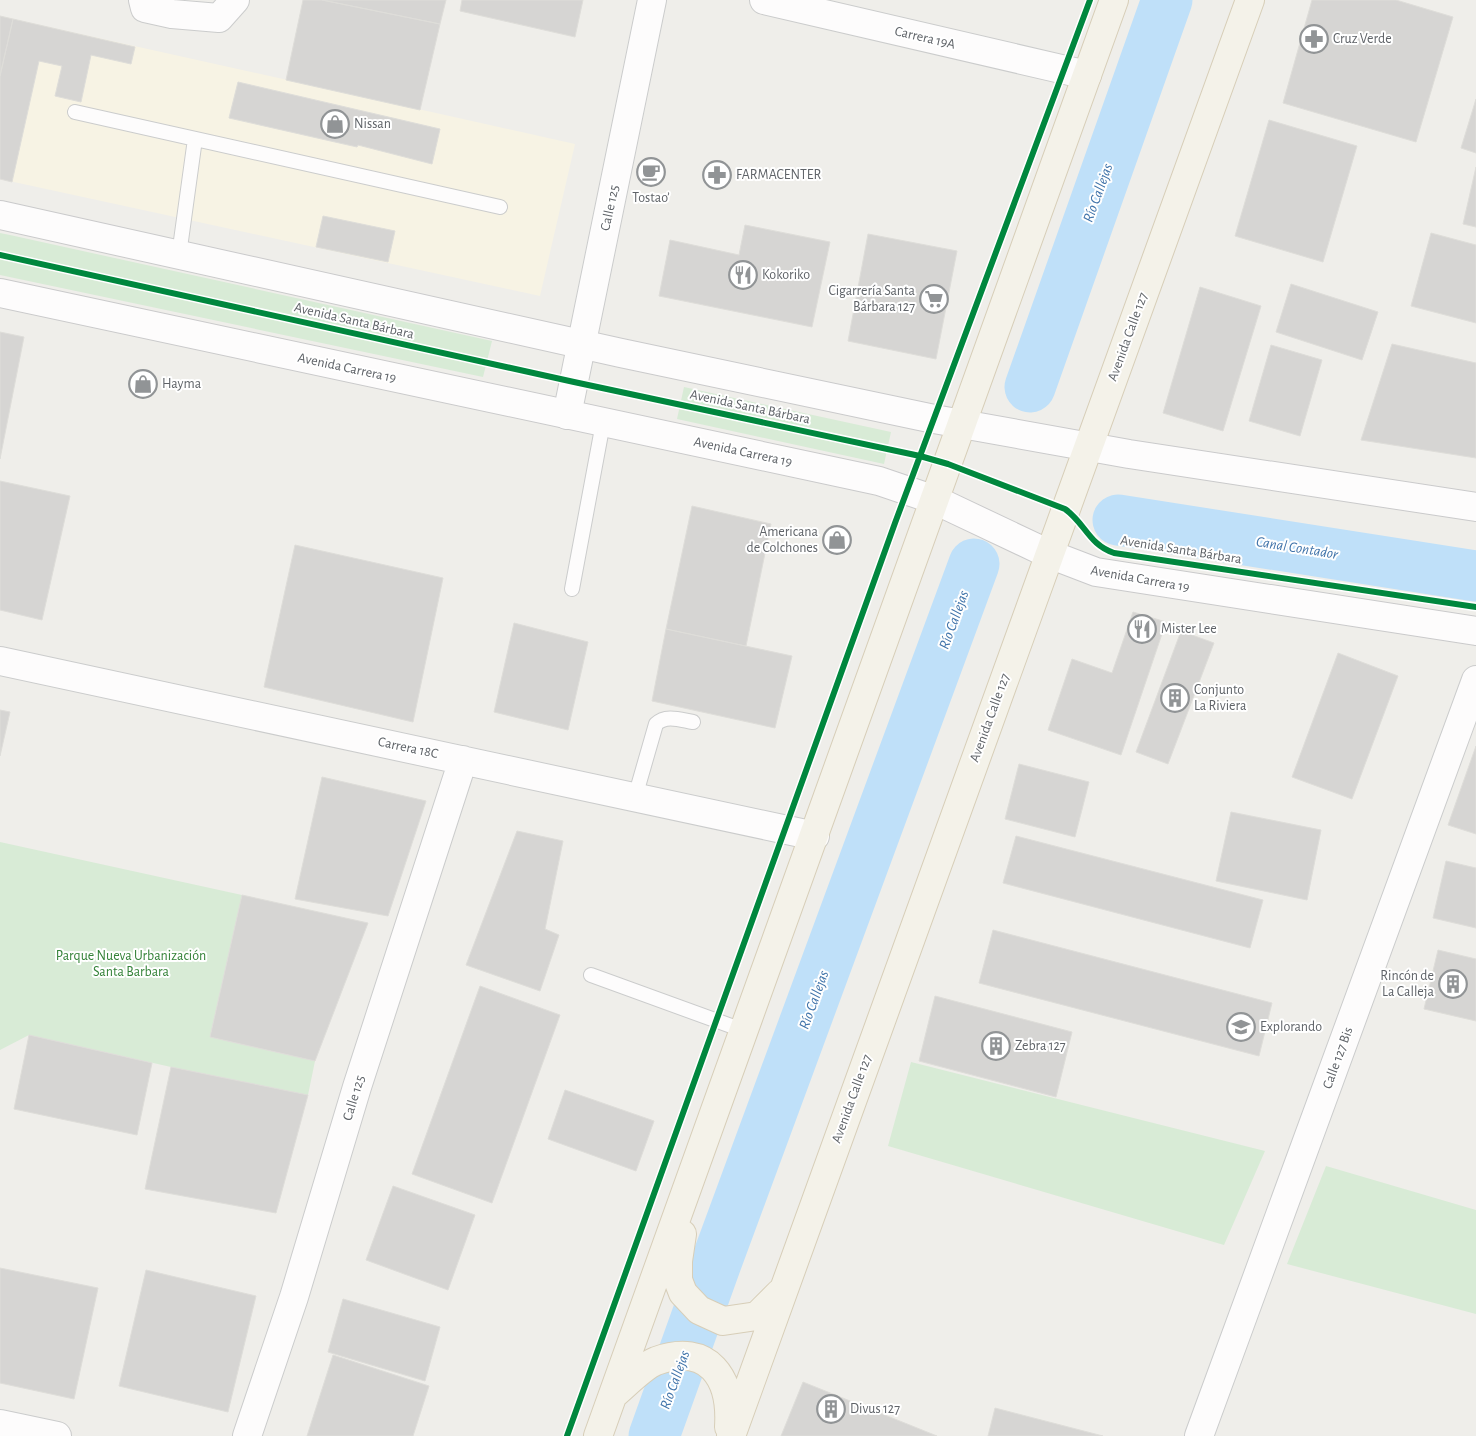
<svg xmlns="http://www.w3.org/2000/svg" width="1476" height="1436" font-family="'Alegreya Sans',sans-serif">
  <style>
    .commercial { fill: #f7f3e4 }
    .green { fill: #d8ebd6 }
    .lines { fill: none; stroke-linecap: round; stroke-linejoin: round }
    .river { stroke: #bfe0f9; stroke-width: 51 }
    .building { fill: #d6d5d3; stroke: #deddd9 }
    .service-casing { stroke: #cbcccc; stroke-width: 16 }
    .minor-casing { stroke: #cbcccc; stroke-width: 30 }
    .tertiary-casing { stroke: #cbcccc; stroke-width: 30 }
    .secondary-casing { stroke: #cacacb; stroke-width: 30 }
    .primary-casing { stroke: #d7ceb8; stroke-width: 30 }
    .service { stroke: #fdfcfc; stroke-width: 14 }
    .minor { stroke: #fdfcfc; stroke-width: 28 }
    .tertiary { stroke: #fdfcfc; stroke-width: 28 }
    .secondary { stroke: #fdfcfc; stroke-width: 28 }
    .primary { stroke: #f4f2e9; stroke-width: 28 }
    .cycleway-casing { stroke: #fff; stroke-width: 9 }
    .cycleway { stroke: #00873e; stroke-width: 6 }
    .labels { text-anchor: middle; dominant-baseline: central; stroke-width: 4; stroke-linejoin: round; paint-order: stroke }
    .street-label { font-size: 14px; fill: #5f6368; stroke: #fff }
    .poi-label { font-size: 14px; fill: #5f6368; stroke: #fff; text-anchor: start }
    .park-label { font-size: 14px; fill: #348238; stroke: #fff }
    .water-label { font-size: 15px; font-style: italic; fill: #4174aa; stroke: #fff }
  </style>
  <rect width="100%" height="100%" fill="#efeeea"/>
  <path class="commercial" d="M13 19 575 144 540 296 0 179V76Z"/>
  <path class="green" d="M0 233 10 235 492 341 483 377 0 275Z
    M684 387 891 432 884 464 677 419Z
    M0 842 242 895 210 1037 315 1061 308 1095 171 1067 29 1035 0 1050Z
    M911 1062 1265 1151 1224 1245 888 1146Z
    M1326 1166 1476 1210V1314L1287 1264Z"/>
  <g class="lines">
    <path class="river" d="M1030 387 1167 0
      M1118 520 1476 576
      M654 1436 716 1263 974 564"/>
  </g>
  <path class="building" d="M303 0H322L440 24 420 110 286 80Z
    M322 0H446L440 24Z
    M462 0H583L575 37 460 11Z
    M1312 0H1396L1453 17 1416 142 1283 103Z
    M0 16 13 19 0 76Z
    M13 19 135 47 131 64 91 55 81 102 55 96 62 66 39 61 12 182 0 179V76Z
    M238 82 440 129 432 164 358 145 357 147 229 118Z
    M1476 99V153L1461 148Z
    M1269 120 1357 146 1323 262 1235 236Z
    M1476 167V227L1463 224Z
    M323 216 395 231 388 262 316 247Z
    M745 225 830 242 812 327 659 296 670 240 739 255Z
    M1431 233 1476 245V323L1411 306Z
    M868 234 957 251 936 359 848 341Z
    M1291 284 1378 312 1362 360 1276 332Z
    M1200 287 1261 306 1223 431 1163 413Z
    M0 332 24 337 0 459Z
    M1392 344 1476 363V458L1361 440Z
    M1271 345 1322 360 1300 436 1249 421Z
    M0 481 70 496 42 620 0 610Z
    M692 506 771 524 746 646 666 629Z
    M295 545 443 578 413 722 264 687Z
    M1133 612 1166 622 1121 755 1048 730 1072 659 1112 673Z
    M514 623 588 642 568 730 494 712Z
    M666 629 792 656 775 728 652 701Z
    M1181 631 1214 643 1168 764 1136 752Z
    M1338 653 1398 676 1352 799 1292 777Z
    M0 710 10 712 0 756Z
    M1476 746V834L1448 825Z
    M1019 764 1089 782 1075 837 1005 819Z
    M322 777 426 801 388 916 295 899Z
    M1231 812 1321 830 1307 900 1216 881Z
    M517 831 563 841 545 929 559 935 540 991 466 965Z
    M1016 836 1263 900 1250 948 1003 883Z
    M1446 861 1476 868V928L1433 918Z
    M242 895 368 923 315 1061 210 1037Z
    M993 930 1272 1003 1259 1056 979 983Z
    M1438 950 1476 959V1021L1424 1009Z
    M480 986 560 1015 492 1203 412 1174Z
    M935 996 1072 1032 1056 1097 919 1061Z
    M29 1035 152 1063 137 1135 14 1109Z
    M171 1067 308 1095 276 1213 145 1189Z
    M565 1090 654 1121 636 1171 548 1139Z
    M393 1186 475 1215 448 1290 366 1260Z
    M0 1268 98 1288 74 1399 0 1383Z
    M146 1270 256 1296 228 1412 119 1386Z
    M343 1299 440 1327 425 1381 328 1352Z
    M333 1355 429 1386 413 1436H307Z
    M803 1382 937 1436H781Z
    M995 1408 1103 1436H988Z"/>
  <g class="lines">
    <defs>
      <path id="service" d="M75 112 500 207
        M179 255 195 139
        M572 589 603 423
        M635 797 656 724C666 714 681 720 693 722
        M591 975 745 1031"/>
      <path id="minor" d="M143 0 145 8 172 14 219 18 235 0
        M764 0 1087 75
        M0 661 815 836
        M0 1424 57 1436
        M247 1436 294 1297 357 1087 463 760
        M1199 1436 1476 680"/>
      <path id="tertiary" d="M567 415 652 0"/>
      <path id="secondary" d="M0 215 621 353 934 419 1129 454 1476 507
        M0 293 879 481 935 500 1049 554 1096 572 1476 631"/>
      <path id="primary" d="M682 1234 678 1261V1280L683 1293 699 1310 723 1321 757 1316 780 1293
        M613 1395C624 1386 643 1366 656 1361 709 1342 732 1378 729 1427
        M598 1436 1114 0
        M731 1436 1250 0"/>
    </defs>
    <use href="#service" class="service-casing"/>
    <use href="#minor" class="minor-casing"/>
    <use href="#tertiary" class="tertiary-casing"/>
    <use href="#secondary" class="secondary-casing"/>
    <use href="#primary" class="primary-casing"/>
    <use href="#service" class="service"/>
    <use href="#minor" class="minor"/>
    <use href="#tertiary" class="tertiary"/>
    <use href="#secondary" class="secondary"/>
    <use href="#primary" class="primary"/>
    <defs>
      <path id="cycleway" d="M0 255 574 382 920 456 948 464 1065 509C1085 523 1089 545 1114 553L1476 607
        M567 1436 895 523 1090 0"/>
    </defs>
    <use href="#cycleway" class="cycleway-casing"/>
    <use href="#cycleway" class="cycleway"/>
  </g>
  <defs>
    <symbol id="pharmacy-ring" viewBox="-11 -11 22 22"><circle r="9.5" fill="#fff" stroke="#919496" stroke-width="1.5"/><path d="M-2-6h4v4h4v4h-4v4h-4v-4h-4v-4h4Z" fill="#919496"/></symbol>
    <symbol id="shop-ring" viewBox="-11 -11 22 22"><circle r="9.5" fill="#fff" stroke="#919496" stroke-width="1.5"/><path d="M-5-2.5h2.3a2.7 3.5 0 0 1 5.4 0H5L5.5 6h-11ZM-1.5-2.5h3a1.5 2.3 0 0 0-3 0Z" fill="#919496"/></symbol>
    <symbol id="cafe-ring" viewBox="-11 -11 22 22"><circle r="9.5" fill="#fff" stroke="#919496" stroke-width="1.5"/><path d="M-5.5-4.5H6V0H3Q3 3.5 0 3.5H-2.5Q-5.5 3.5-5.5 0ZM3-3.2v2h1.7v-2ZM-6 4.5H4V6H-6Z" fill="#919496"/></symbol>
    <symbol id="restaurant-ring" viewBox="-11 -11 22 22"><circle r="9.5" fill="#fff" stroke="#919496" stroke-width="1.5"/><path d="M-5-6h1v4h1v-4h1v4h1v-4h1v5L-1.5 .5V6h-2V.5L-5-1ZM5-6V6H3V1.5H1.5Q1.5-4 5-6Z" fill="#919496"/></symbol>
    <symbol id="supermarket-ring" viewBox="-11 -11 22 22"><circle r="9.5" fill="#fff" stroke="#919496" stroke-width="1.5"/><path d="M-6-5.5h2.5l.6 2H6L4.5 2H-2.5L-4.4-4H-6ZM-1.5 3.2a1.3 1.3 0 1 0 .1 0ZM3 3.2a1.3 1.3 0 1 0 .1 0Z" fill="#919496"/></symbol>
    <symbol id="building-ring" viewBox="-11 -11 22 22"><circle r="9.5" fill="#fff" stroke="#919496" stroke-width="1.5"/><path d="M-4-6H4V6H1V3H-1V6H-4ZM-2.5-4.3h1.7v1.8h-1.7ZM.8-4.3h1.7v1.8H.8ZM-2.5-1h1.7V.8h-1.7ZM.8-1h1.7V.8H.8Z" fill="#919496"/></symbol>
    <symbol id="school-ring" viewBox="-11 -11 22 22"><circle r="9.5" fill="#fff" stroke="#919496" stroke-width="1.5"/><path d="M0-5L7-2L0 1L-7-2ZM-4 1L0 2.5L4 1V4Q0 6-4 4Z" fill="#919496"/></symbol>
  </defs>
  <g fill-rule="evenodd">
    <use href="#pharmacy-ring" x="1298" y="23" width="32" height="32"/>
    <use href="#shop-ring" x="319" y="108" width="32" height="32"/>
    <use href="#cafe-ring" x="635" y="156" width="32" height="32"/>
    <use href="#pharmacy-ring" x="701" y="159" width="32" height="32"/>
    <use href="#restaurant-ring" x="727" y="259" width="32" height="32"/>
    <use href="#supermarket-ring" x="918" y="283" width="32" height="32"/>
    <use href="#shop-ring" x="127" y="368" width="32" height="32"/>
    <use href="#shop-ring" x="821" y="524" width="32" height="32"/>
    <use href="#restaurant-ring" x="1126" y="613" width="32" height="32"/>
    <use href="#building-ring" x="1159" y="682" width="32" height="32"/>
    <use href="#building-ring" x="1437" y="968" width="32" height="32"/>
    <use href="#school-ring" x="1225" y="1011" width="32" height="32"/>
    <use href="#building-ring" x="980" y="1030" width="32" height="32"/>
    <use href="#building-ring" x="815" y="1393" width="32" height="32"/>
  </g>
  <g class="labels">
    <g class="street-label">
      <text transform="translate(925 38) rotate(13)">Carrera 19A</text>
      <text transform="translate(610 208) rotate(-78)">Calle 125</text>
      <text transform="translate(354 321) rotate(13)">Avenida Santa Bárbara</text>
      <text transform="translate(1128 337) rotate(-70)">Avenida Calle 127</text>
      <text transform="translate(347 368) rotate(12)">Avenida Carrera 19</text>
      <text transform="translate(750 407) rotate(12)">Avenida Santa Bárbara</text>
      <text transform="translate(743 452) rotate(12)">Avenida Carrera 19</text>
      <text transform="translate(1181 550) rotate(9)">Avenida Santa Bárbara</text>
      <text transform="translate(1140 579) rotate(10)">Avenida Carrera 19</text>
      <text transform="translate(990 718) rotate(-70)">Avenida Calle 127</text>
      <text transform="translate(408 748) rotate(12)">Carrera 18C</text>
      <text transform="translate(1338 1058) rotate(-70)">Calle 127 Bis</text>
      <text transform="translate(354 1098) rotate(-73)">Calle 125</text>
      <text transform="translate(852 1099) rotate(-70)">Avenida Calle 127</text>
    </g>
    <g class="poi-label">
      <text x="1333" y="39">Cruz Verde</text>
      <text x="354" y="124">Nissan</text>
      <text x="736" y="175">FARMACENTER</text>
      <text x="651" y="198" text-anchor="middle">Tostao’</text>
      <text x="762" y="275">Kokoriko</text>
      <text x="915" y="291" text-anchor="end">Cigarrería Santa<tspan x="915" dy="16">Bárbara 127</tspan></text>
      <text x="162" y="384">Hayma</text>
      <text x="818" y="532" text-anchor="end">Americana<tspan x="818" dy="16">de Colchones</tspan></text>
      <text x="1161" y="629">Mister Lee</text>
      <text x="1194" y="690">Conjunto<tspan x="1194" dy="16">La Riviera</tspan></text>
      <text x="1434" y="976" text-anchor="end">Rincón de<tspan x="1434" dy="16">La Calleja</tspan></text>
      <text x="1260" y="1027">Explorando</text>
      <text x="1015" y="1046">Zebra 127</text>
      <text x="850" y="1409">Divus 127</text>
    </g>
    <g class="park-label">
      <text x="131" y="956">Parque Nueva Urbanización<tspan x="131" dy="16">Santa Barbara</tspan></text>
    </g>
    <g class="water-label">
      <text transform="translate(1098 193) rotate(-70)">Río Callejas</text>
      <text transform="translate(1297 548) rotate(9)">Canal Contador</text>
      <text transform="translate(954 620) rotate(-70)">Río Callejas</text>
      <text transform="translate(814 1000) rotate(-70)">Río Callejas</text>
      <text transform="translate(675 1380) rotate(-70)">Río Callejas</text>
    </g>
  </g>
</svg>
